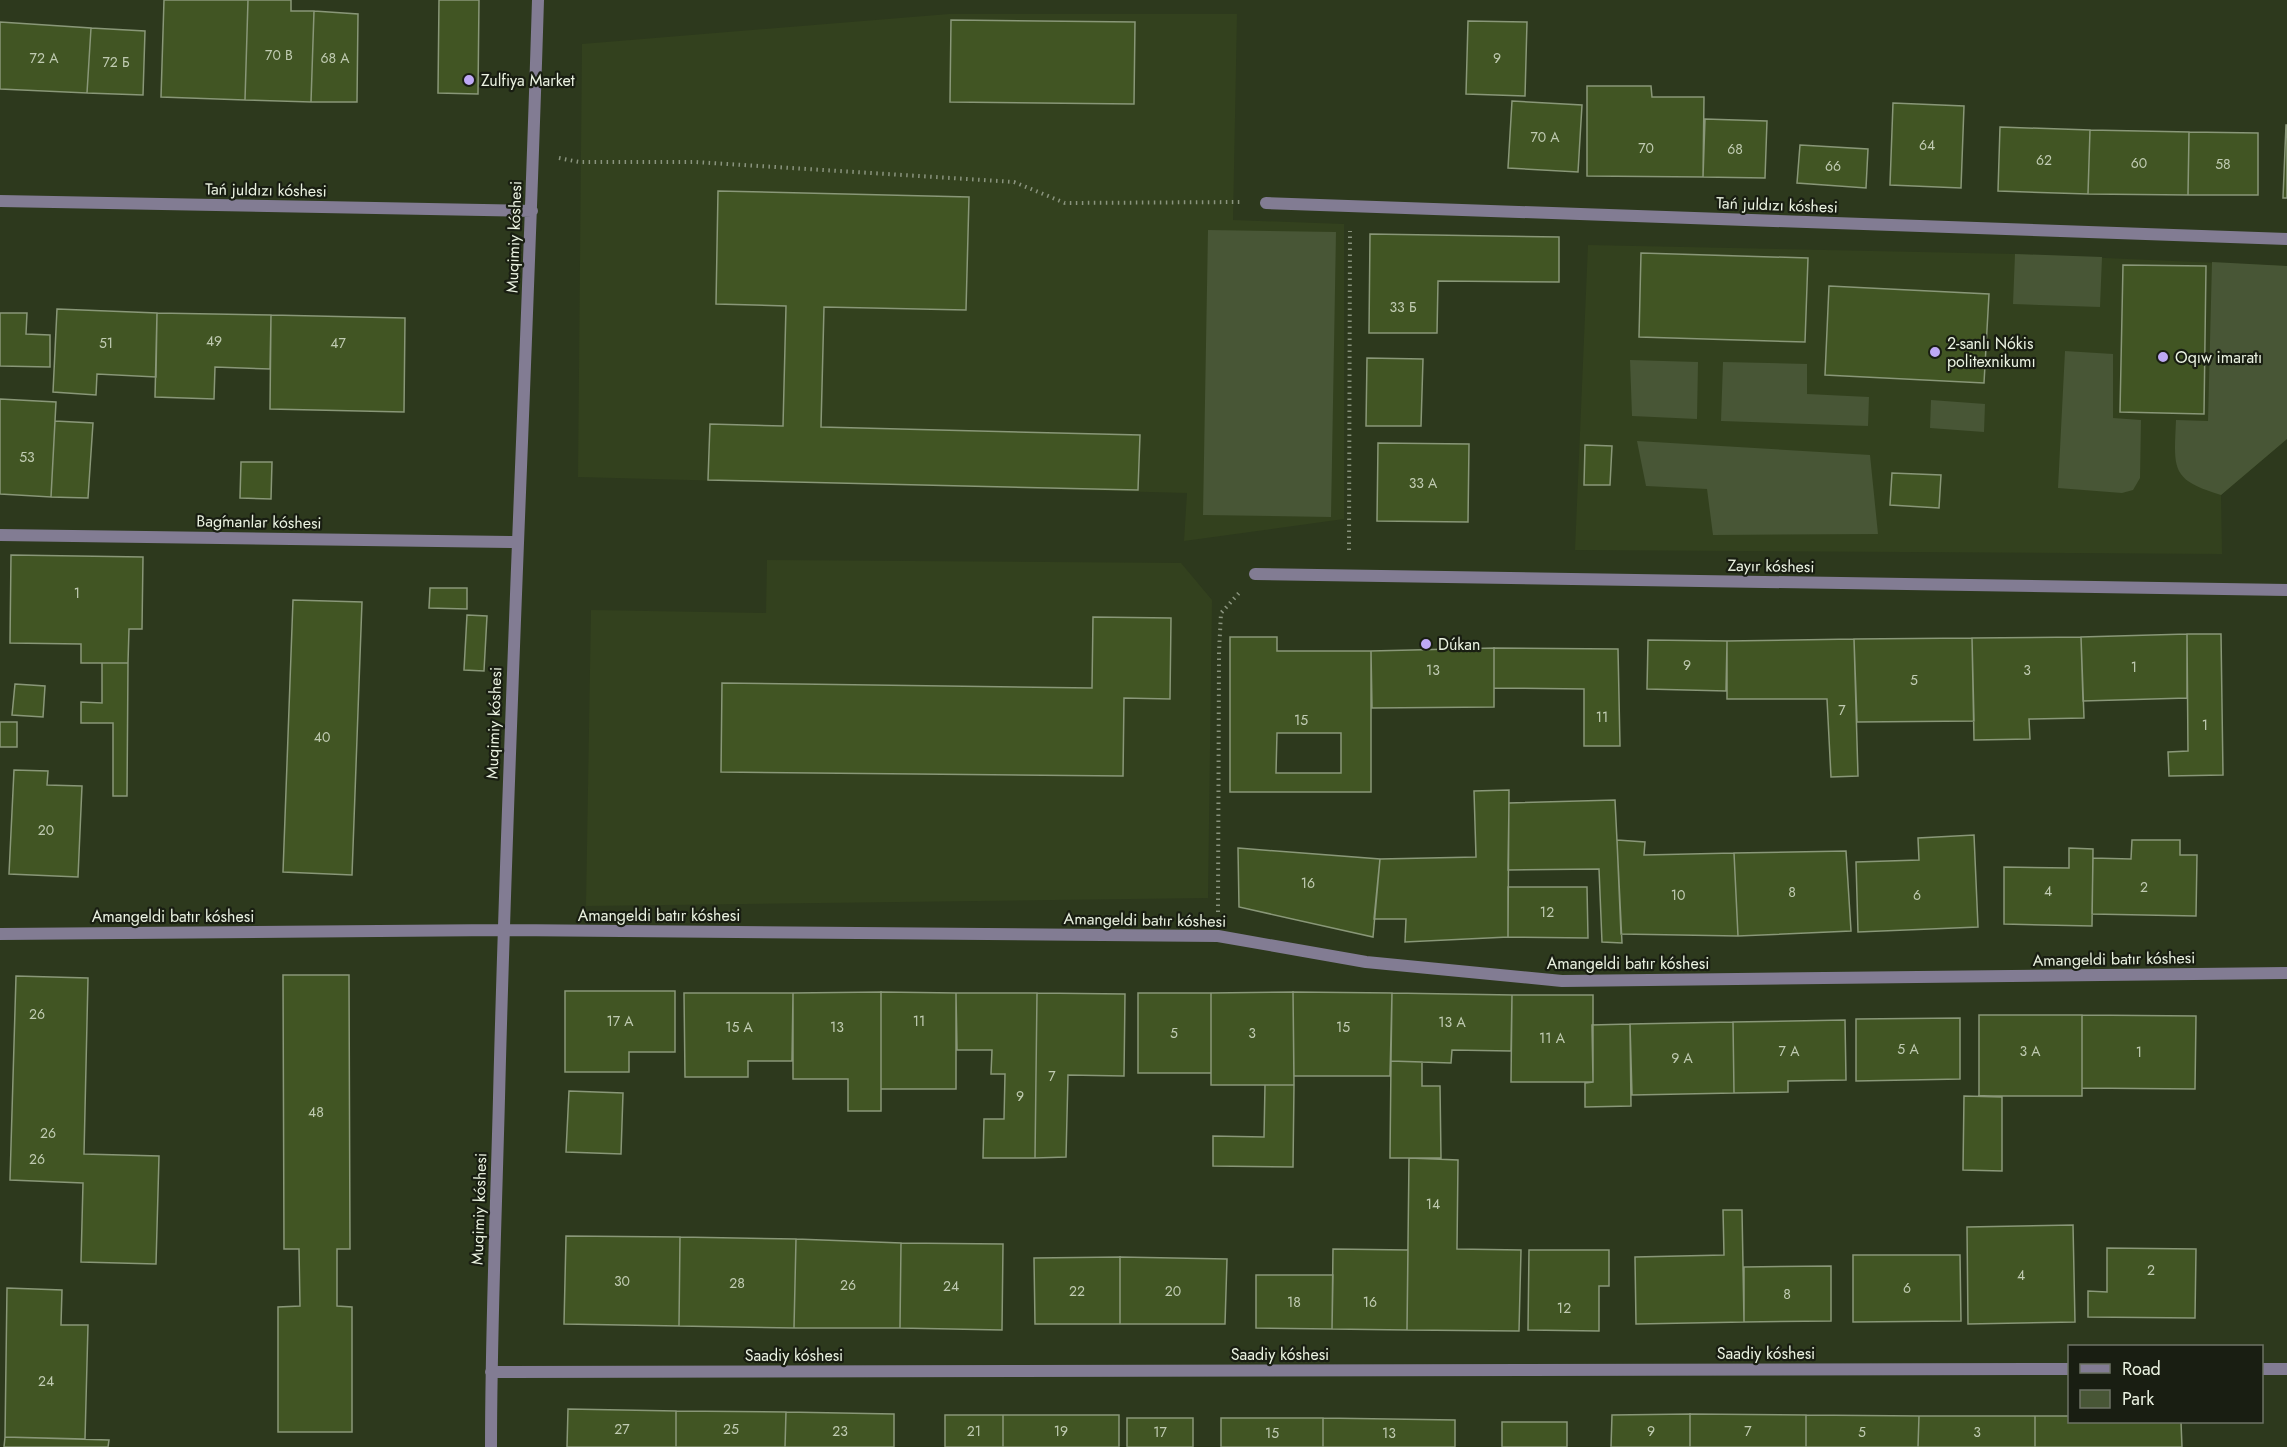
<svg xmlns="http://www.w3.org/2000/svg" width="2287" height="1447" font-family="Jost,sans-serif">
  <style>
    .built { fill: #33411e }
    .green { fill: #485636 }
    .building { fill: #415523; stroke: #899778; stroke-width: 1.5; fill-rule: evenodd }
    .lines { fill: none; stroke-linecap: round; stroke-linejoin: round }
    .path { stroke: #8a947e; stroke-width: 4; stroke-dasharray: 1.5 4.5; stroke-linecap: butt }
    .minor { stroke: #827c93; stroke-width: 12 }
    .poi-dot { fill: #bea9f5; stroke: #191e12; stroke-width: 2 }
    .labels { text-anchor: middle; dominant-baseline: central; stroke-width: 4.5; stroke-linejoin: round; paint-order: stroke }
    .number-label { font-size: 14px; fill: #c0cbb2 }
    .poi-label { font-size: 16px; fill: #eaf2e1; stroke: #191e12; text-anchor: start }
    .street-label { font-size: 16px; fill: #eaf2e1; stroke: #191e12 }
  </style>
  <rect width="100%" height="100%" fill="#2d391d"/>
  <path class="built" d="M949 14H1237L1233 220 1344 224V519L1184 541 1187 493 578 477 582 44Z
    M1588 245 2015 254 2287 266V439L2221 495 2222 554 1575 550Z
    M767 560 1181 563 1212 600 1208 898 586 906 591 610 766 613Z"/>
  <path class="green" d="M1208 230 1336 232 1331 517 1203 515Z
    M2015 254 2102 257 2100 307 2013 304Z
    M2212 262 2287 266V439L2221 495C2170 480 2174 469 2176 420L2208 421Z
    M2065 351 2113 354V418L2141 420 2140 478 2133 490 2122 493 2058 488Z
    M1630 360 1698 362 1697 419 1632 416Z
    M1723 362 1807 364V394L1869 397 1868 426 1721 421Z
    M1931 400 1985 404 1984 432 1930 428Z
    M1637 441 1870 455 1878 534 1713 535 1707 489 1646 486Z"/>
  <path class="building" d="M164 0H248L245 100 161 97Z
    M248 0H291V11H314L311 102 245 100Z
    M439 0H479L478 94 438 93Z
    M314 11 358 14 357 102H311Z
    M951 20 1135 22 1134 104 950 102Z
    M1468 21 1527 22 1525 96 1466 94Z
    M0 22 91 28 87 93 0 89Z
    M91 28 145 31 143 95 87 93Z
    M1587 86H1651L1652 97H1704L1703 177 1587 176Z
    M1512 101 1582 105 1578 172 1508 168Z
    M1893 103 1964 106 1961 188 1890 185Z
    M1705 119 1767 121 1765 178 1703 177Z
    M2286 125H2287V198H2283Z
    M2000 127 2090 130 2088 194 1998 191Z
    M2090 130 2189 132 2188 195 2088 194Z
    M2189 132 2258 133V195H2188Z
    M1800 145 1868 149 1866 188 1797 183Z
    M718 191 969 197 966 310 824 307 821 427 1140 435 1138 490 708 480 710 424 783 426 786 306 716 304Z
    M1370 234 1559 237V282L1438 281 1437 333H1369Z
    M1641 253 1808 258 1805 342 1639 337Z
    M2123 265 2206 266 2204 414 2120 412Z
    M1829 286 1989 294 1984 383 1825 375Z
    M57 309 157 313 156 377 97 374 96 395 53 392Z
    M0 313H27L26 334 50 335V367L0 366Z
    M157 313 271 315 270 369 215 367 214 399 155 397Z
    M271 315 405 318 404 412 270 409Z
    M1367 358 1423 359 1421 426H1366Z
    M0 399 56 402 51 497 0 494Z
    M55 421 93 423 88 498 51 497Z
    M1378 443 1469 444 1468 522 1377 521Z
    M1585 445 1612 446 1610 485H1584Z
    M241 462H272L271 499 240 498Z
    M1892 473 1941 475 1939 508 1890 505Z
    M11 555 143 557 142 629H129L128 663H81V644L10 643Z
    M430 588H467V609L429 608Z
    M293 600 362 602 352 875 283 872Z
    M467 615 487 616 484 671 464 670Z
    M1093 617 1171 618 1170 699 1124 698 1123 776 721 772 722 683 1092 688Z
    M2187 634H2221L2223 775 2169 776 2168 752 2188 751Z
    M2187 634V698L2083 701 2081 637Z
    M1230 637H1277V651H1371V792H1230ZM1277 733H1341V773H1276Z
    M2081 637 2084 718 2029 719 2030 739 1974 740 1972 638Z
    M1972 638 1974 721 1857 722 1854 639Z
    M1854 639 1858 776 1831 777 1827 699H1727V641Z
    M1648 640 1727 641 1726 691 1647 689Z
    M1494 648V707L1372 708 1371 651Z
    M1494 648 1618 649 1620 746H1584V689L1494 688Z
    M102 663H128L127 796H113V723H81V702L102 703Z
    M15 684 45 686 43 717 12 715Z
    M0 722H17V747H0Z
    M14 770 48 771 47 785 82 786 78 877 9 874Z
    M1509 790 1508 937 1405 942 1406 919H1374L1380 859 1476 857 1474 791Z
    M1615 800 1622 943 1602 942 1599 869 1508 870 1509 803Z
    M1974 835 1978 927 1858 932 1856 862 1919 860 1918 838Z
    M1617 840 1645 842 1644 855 1734 853 1738 936 1621 934Z
    M2132 840H2180V855H2197L2196 916 2092 914 2093 858 2131 859Z
    M1238 848 1380 859 1373 937 1239 907Z
    M2069 848 2093 849 2092 926 2004 924V867L2069 868Z
    M1846 851 1851 931 1738 936 1734 853Z
    M1508 887H1587L1588 938 1508 937Z
    M283 975H349L350 1249H337V1306L352 1307V1432H278V1307L300 1306 299 1249H284Z
    M16 976 88 978 84 1154 159 1156 156 1264 81 1262 83 1183 10 1180Z
    M565 991H675V1052H629V1072H565Z
    M881 992V1111H848V1079H793V993Z
    M881 992 956 993V1089H881Z
    M1293 992 1294 1085H1211V993Z
    M1293 992 1392 993 1390 1076H1294Z
    M684 993H793L792 1061H748V1077H685Z
    M956 993H1037L1035 1158H983L984 1119H1004L1005 1074H991L992 1050H957Z
    M1037 993 1125 994 1124 1076 1068 1075 1066 1157 1035 1158Z
    M1138 993H1211V1073H1138Z
    M1392 993 1512 995 1511 1051 1452 1050 1451 1063 1391 1061Z
    M1512 995H1593V1082H1511Z
    M1979 1015H2082V1096H1979Z
    M2082 1015 2196 1016 2195 1089 2082 1088Z
    M1960 1018V1079L1856 1081V1019Z
    M1845 1020 1846 1080 1788 1081V1092L1734 1093 1733 1022Z
    M1733 1022 1734 1093 1632 1095 1630 1024Z
    M1630 1024 1631 1106 1585 1107V1083L1593 1082 1592 1025Z
    M1391 1061 1422 1062V1086H1440L1441 1158H1390Z
    M1265 1085H1294L1293 1167 1213 1166V1136L1264 1137Z
    M569 1091 623 1093 621 1154 566 1152Z
    M1964 1096 2002 1097V1171L1963 1170Z
    M1409 1158 1458 1160 1457 1249 1521 1250 1519 1331 1407 1330Z
    M1723 1210H1742L1744 1322 1636 1324 1635 1257 1724 1255Z
    M2073 1225 2075 1322 1968 1324 1967 1227Z
    M566 1236 680 1237 679 1326 564 1324Z
    M680 1237 796 1239 794 1328 679 1326Z
    M796 1239 901 1243 900 1328H794Z
    M901 1243 1003 1244 1002 1330 900 1328Z
    M2107 1248 2196 1249 2195 1318 2088 1317V1291L2107 1292Z
    M1333 1249 1408 1250 1407 1330 1332 1329Z
    M1529 1250H1609V1286H1599V1331L1528 1330Z
    M1853 1255H1960L1961 1321 1853 1322Z
    M1120 1257V1324H1035L1034 1258Z
    M1120 1257 1227 1259 1225 1324H1120Z
    M1831 1266V1321L1744 1322V1267Z
    M1256 1275H1333L1332 1329 1256 1328Z
    M7 1288 62 1290 61 1325H88L85 1439 5 1437Z
    M568 1409 676 1411V1447H567Z
    M676 1411 786 1412 785 1447H676Z
    M786 1412 894 1414V1447H785Z
    M1690 1414V1447H1611L1612 1415Z
    M1690 1414 1806 1415V1447H1690Z
    M945 1415H1003V1447H945Z
    M1003 1415H1119V1447H1003Z
    M1806 1415 1919 1416 1918 1447H1806Z
    M1919 1416H2035V1447H1918Z
    M2035 1416H2070V1422H2181L2182 1447H2035Z
    M1127 1418H1193V1447H1127Z
    M1221 1418H1323V1447H1221Z
    M1323 1418 1455 1420V1447H1323Z
    M1502 1422H1567V1447H1502Z
    M5 1437 109 1440 108 1447H4Z"/>
  <g class="lines">
    <path class="path" d="M559 158 579 162H696L1014 182 1065 203 1243 202
      M1349 550 1350 231
      M1218 912 1219 652 1221 613 1239 593"/>
    <path class="minor" d="M0 201 532 211
      M1266 203 2287 239
      M0 535 517 542
      M1255 574 2287 590
      M0 934 503 930 1218 936 1366 962 1562 981 2287 973
      M2262 1369H2287
      M491 1372 2070 1369
      M491 1447C491 1331 496 1214 499 1098 508 732 527 366 538 0"/>
  </g>
  <g class="poi-dot">
    <circle cx="469" cy="80" r="6"/>
    <circle cx="1935" cy="352" r="6"/>
    <circle cx="2163" cy="357" r="6"/>
    <circle cx="1426" cy="644" r="6"/>
  </g>
  <g class="labels">
    <g class="number-label">
      <text x="279" y="55">70 В</text>
      <text x="44" y="58">72 А</text>
      <text x="335" y="58">68 А</text>
      <text x="1497" y="58">9</text>
      <text x="116" y="62">72 Б</text>
      <text x="1545" y="137">70 А</text>
      <text x="1927" y="145">64</text>
      <text x="1646" y="148">70</text>
      <text x="1735" y="149">68</text>
      <text x="2044" y="160">62</text>
      <text x="2139" y="163">60</text>
      <text x="2223" y="164">58</text>
      <text x="1833" y="166">66</text>
      <text x="1403" y="307">33 Б</text>
      <text x="214" y="341">49</text>
      <text x="106" y="343">51</text>
      <text x="338" y="343">47</text>
      <text x="27" y="457">53</text>
      <text x="1423" y="483">33 А</text>
      <text x="77" y="593">1</text>
      <text x="1687" y="665">9</text>
      <text x="2134" y="667">1</text>
      <text x="1433" y="670">13</text>
      <text x="2027" y="670">3</text>
      <text x="1914" y="680">5</text>
      <text x="1842" y="710">7</text>
      <text x="1602" y="717">11</text>
      <text x="1301" y="720">15</text>
      <text x="2205" y="725">1</text>
      <text x="322" y="737">40</text>
      <text x="46" y="830">20</text>
      <text x="1308" y="883">16</text>
      <text x="2144" y="887">2</text>
      <text x="2048" y="891">4</text>
      <text x="1792" y="892">8</text>
      <text x="1678" y="895">10</text>
      <text x="1917" y="895">6</text>
      <text x="1547" y="912">12</text>
      <text x="37" y="1014">26</text>
      <text x="620" y="1021">17 А</text>
      <text x="919" y="1021">11</text>
      <text x="1452" y="1022">13 А</text>
      <text x="739" y="1027">15 А</text>
      <text x="837" y="1027">13</text>
      <text x="1343" y="1027">15</text>
      <text x="1174" y="1033">5</text>
      <text x="1252" y="1033">3</text>
      <text x="1552" y="1038">11 А</text>
      <text x="1908" y="1049">5 А</text>
      <text x="1789" y="1051">7 А</text>
      <text x="2030" y="1051">3 А</text>
      <text x="2139" y="1052">1</text>
      <text x="1682" y="1058">9 А</text>
      <text x="1052" y="1076">7</text>
      <text x="1020" y="1096">9</text>
      <text x="316" y="1112">48</text>
      <text x="48" y="1133">26</text>
      <text x="37" y="1159">26</text>
      <text x="1433" y="1204">14</text>
      <text x="2151" y="1270">2</text>
      <text x="2021" y="1275">4</text>
      <text x="622" y="1281">30</text>
      <text x="737" y="1283">28</text>
      <text x="848" y="1285">26</text>
      <text x="951" y="1286">24</text>
      <text x="1907" y="1288">6</text>
      <text x="1077" y="1291">22</text>
      <text x="1173" y="1291">20</text>
      <text x="1787" y="1294">8</text>
      <text x="1294" y="1302">18</text>
      <text x="1370" y="1302">16</text>
      <text x="1564" y="1308">12</text>
      <text x="46" y="1381">24</text>
      <text x="622" y="1429">27</text>
      <text x="731" y="1429">25</text>
      <text x="840" y="1431">23</text>
      <text x="974" y="1431">21</text>
      <text x="1061" y="1431">19</text>
      <text x="1651" y="1431">9</text>
      <text x="1748" y="1431">7</text>
      <text x="1160" y="1432">17</text>
      <text x="1862" y="1432">5</text>
      <text x="1977" y="1432">3</text>
      <text x="1272" y="1433">15</text>
      <text x="1389" y="1433">13</text>
    </g>
    <g class="poi-label">
      <text x="481" y="80">Zulfiya Market</text>
      <text x="1947" y="343">2-sanlı Nókis<tspan x="1947" dy="18">politexnikumı</tspan></text>
      <text x="2175" y="357">Oqıw imaratı</text>
      <text x="1438" y="644">Dúkan</text>
    </g>
    <g class="street-label">
      <text transform="translate(266 190) rotate(1)">Tań juldızı kóshesi</text>
      <text transform="translate(1777 205) rotate(2)">Tań juldızı kóshesi</text>
      <text transform="translate(514 237) rotate(-88)">Muqimiy kóshesi</text>
      <text transform="translate(259 522) rotate(1)">Baǵmanlar kóshesi</text>
      <text transform="translate(1771 566) rotate(1)">Zayır kóshesi</text>
      <text transform="translate(494 723) rotate(-88)">Muqimiy kóshesi</text>
      <text x="659" y="915">Amangeldi batır kóshesi</text>
      <text x="173" y="916">Amangeldi batır kóshesi</text>
      <text transform="translate(1145 920) rotate(1)">Amangeldi batır kóshesi</text>
      <text transform="translate(2114 959) rotate(-1)">Amangeldi batır kóshesi</text>
      <text x="1628" y="963">Amangeldi batır kóshesi</text>
      <text transform="translate(479 1209) rotate(-88)">Muqimiy kóshesi</text>
      <text x="1766" y="1353">Saadiy kóshesi</text>
      <text x="1280" y="1354">Saadiy kóshesi</text>
      <text x="794" y="1355">Saadiy kóshesi</text>
    </g>
  </g>
  <rect x="2068" y="1345" width="195" height="78" fill="#191e12" stroke="#6d7365" stroke-width="1.5"/>
  <rect x="2080" y="1364" width="30" height="9" fill="#827c93" stroke="#6d7365" stroke-width="1.5"/>
  <text x="2122" y="1375" font-size="18" fill="#eaf2e1">Road</text>
  <rect x="2080" y="1390" width="30" height="18" fill="#485636" stroke="#6d7365" stroke-width="1.5"/>
  <text x="2122" y="1405" font-size="18" fill="#eaf2e1">Park</text>
</svg>
